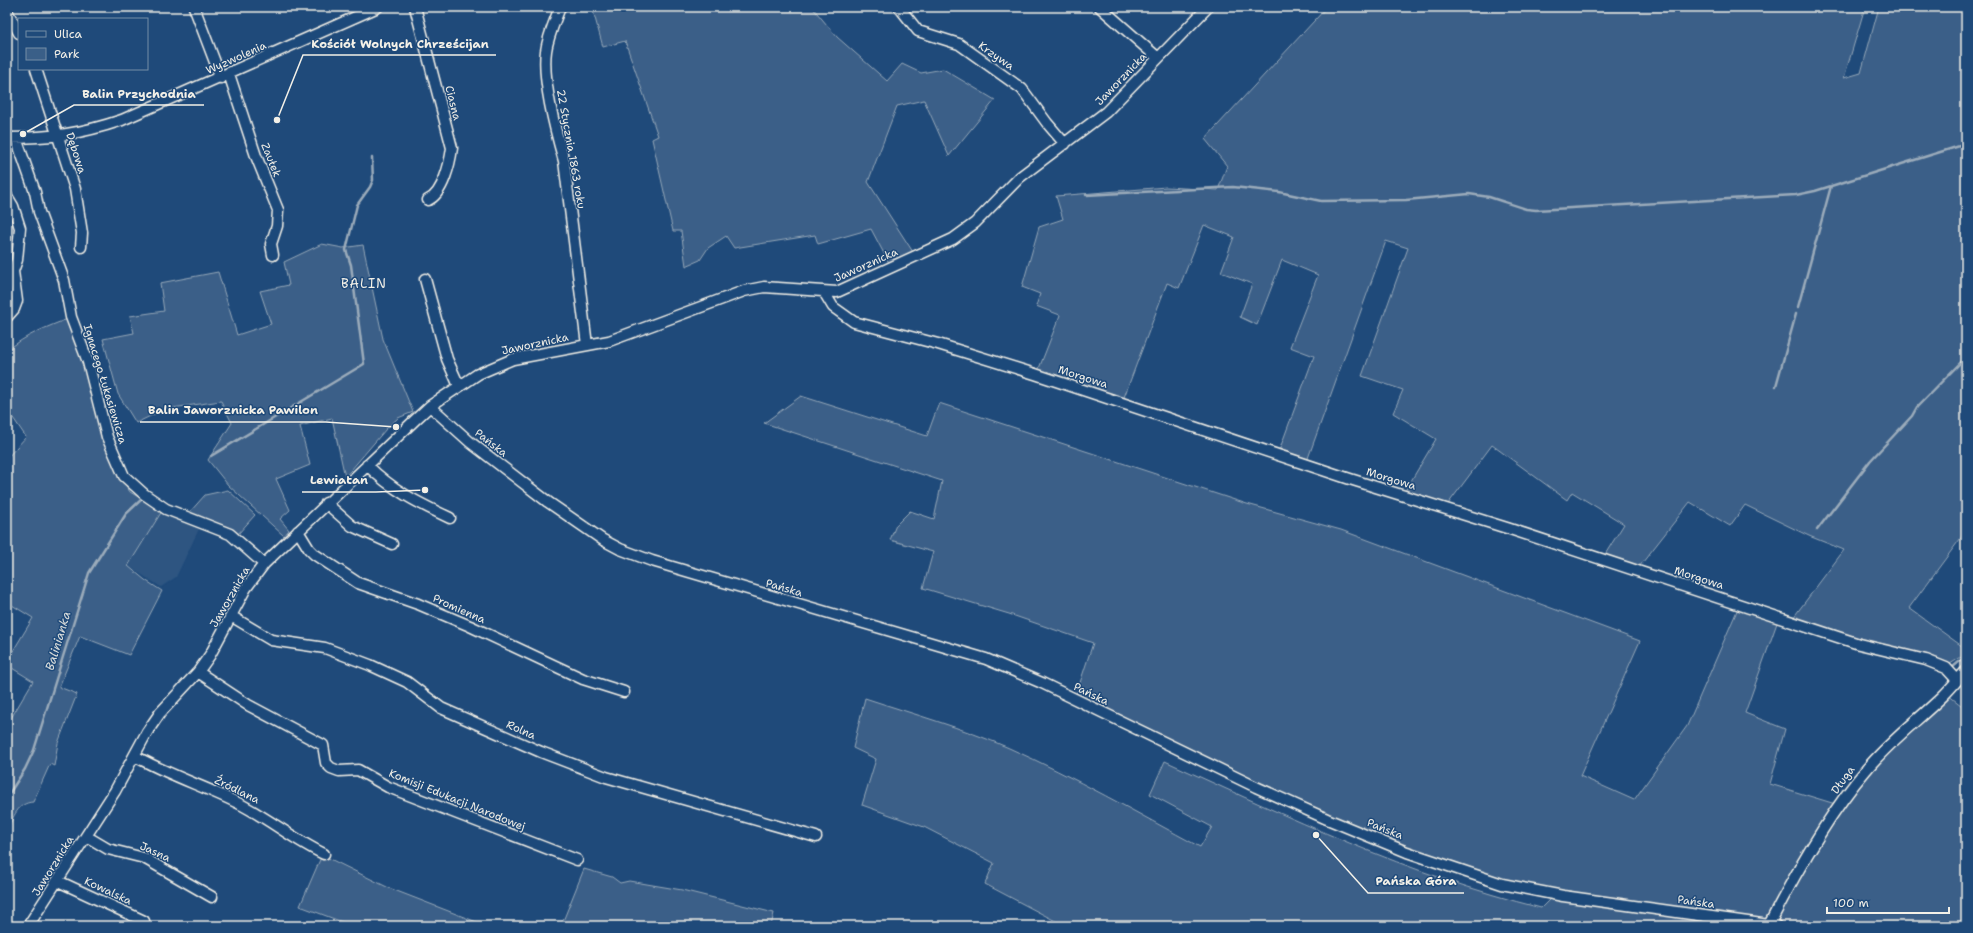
<svg xmlns="http://www.w3.org/2000/svg" width="1973" height="933" font-family="'Shantell Sans',sans-serif">
  <style>
    .built { fill: #2d5581 }
    .green { fill: #3a5f88; stroke: #97a8b8 }
    .lines { fill: none; stroke-linecap: round; stroke-linejoin: round }
    .stream { stroke: #9cacbb; stroke-width: 2.5 }
    .minor-casing { stroke: #f4f1e8; stroke-width: 13 }
    .minor { stroke: #1f4a7a; stroke-width: 10 }
    .labels { text-anchor: middle; dominant-baseline: central; stroke-width: 3; stroke-linejoin: round; paint-order: stroke }
    .street-label { font-size: 11px; fill: #f4f1e8; stroke: #1f4a7a }
    .water-label { font-size: 12px; font-style: italic; fill: #dee0dd; stroke: #1f4a7a }
    .quarter-label { font-size: 13px; letter-spacing: 1px; fill: #f4f1e8; stroke: #1f4a7a }
    .leader { fill: none; stroke: #f4f1e8; stroke-width: 1.5 }
    .callout-dot { fill: #f4f1e8; stroke: #1f4a7a; stroke-width: 1.5 }
    .callout-label { font-size: 12px; text-anchor: middle; font-weight: bold; fill: #f4f1e8; stroke: #1f4a7a; stroke-width: 3; stroke-linejoin: round; paint-order: stroke }
  </style>
  <rect width="100%" height="100%" fill="#1f4a7a"/>
  <filter id="ink" filterUnits="userSpaceOnUse"><feTurbulence type="fractalNoise" baseFrequency=".025" numOctaves="2"/><feDisplacementMap in="SourceGraphic" scale="8" xChannelSelector="R" yChannelSelector="G"/><feConvolveMatrix kernelMatrix="1 2 1 2 8 2 1 2 1" color-interpolation-filters="sRGB"/></filter>
  <g filter="url(#ink)">
    <path class="built" d="M162 511 199 529 176 577 161 587 128 566Z"/>
    <path class="green" d="M592 7H812L837 37 887 81 902 64 921 73 943 69 995 100 949 156 924 100 897 106 868 182 913 252 889 263 871 229 818 244 815 235 734 248 726 236 708 248 700 260 686 266 681 231H673L652 139 658 136 625 41 603 47Z
      M1327 7H1865L1844 78 1861 73 1879 7H1966V531L1909 608 1966 649V654L1950 664 1928 655 1860 641 1793 618 1844 550 1809 536 1745 505 1730 526 1690 502 1639 567 1604 556 1624 524 1572 492 1567 500 1492 445 1448 504 1405 491 1436 439 1393 413 1403 390 1362 376 1408 248 1386 241 1307 461 1279 451 1314 356 1290 347 1318 275 1282 260 1257 325 1240 317 1252 284 1221 272 1234 237 1204 225 1179 288 1167 283 1123 400 1038 371 1060 315 1036 306 1040 294 1022 287 1039 227 1063 219 1056 196 1166 187 1218 190 1227 166 1205 139Z
      M322 244 343 248 363 245 383 339 413 412 398 418 386 429 345 477 332 418 300 426 310 465 276 479 290 510 280 519 289 530 284 536 228 485 208 460 232 423 221 401 165 409 136 423 118 394 103 339 134 333 130 316 164 311 160 283 218 272 237 335 271 324 260 291 289 285 284 262Z
      M70 318 77 339 98 421 113 465 130 492 162 511 128 566 145 580 162 591 129 655 80 636 59 687 77 694 58 743 54 766 50 764 33 802C17 803 14 817 7 830V725L33 681 7 665V661L33 618 7 602V458L26 437 7 409V351C25 335 47 327 70 318Z
      M801 396 927 436 939 403 1247 504 1341 530 1640 641 1580 776 1634 800 1687 726 1739 606 1778 620 1745 713 1785 729 1770 784 1842 806 1867 771 1948 695 1966 709V926H1065L985 884 994 863 924 827 862 805 876 759 853 748 865 698C913 714 963 728 1009 748 1074 777 1137 813 1200 847L1212 827 1150 794 1165 761C1288 817 1409 875 1541 908L1551 898C1505 881 1457 866 1411 849 1296 806 1187 750 1076 695L1093 643 1009 614 923 588 933 552 890 540 896 525 910 511 934 519 942 481 764 423Z
      M228 490 255 515 238 534 189 513 205 495Z
      M322 855 389 888 487 926H353L300 906Z
      M584 869 612 877 620 883 629 881 682 890 774 913 771 926H561Z"/>
    <g class="lines">
      <path class="stream" d="M1086 195 1233 187 1279 192 1321 201 1406 200 1469 194 1489 197 1526 209 1536 210 1796 195 1815 191 1966 144
        M1798 307 1831 186
        M1776 386 1796 314
        M211 456 364 364 351 265 346 250 357 205 370 187 373 180 372 158
        M1817 530 1870 461 1912 416 1917 407 1966 357
        M1953 667 1966 656
        M7 797 25 769 34 750 89 573 126 514 142 499"/>
      <defs>
        <path id="minor" d="M194 7 221 78
          M415 7 452 148C450 163 443 194 428 200
          M560 7C555 21 548 36 546 51 542 80 556 133 564 161L587 345
          M899 7 918 31 959 44 1022 89 1047 123 1065 144
          M1100 7 1158 58
          M7 11 19 33
          M36 69 75 189 82 233 81 247
          M229 74 256 156 278 210 277 226 271 244 273 255
          M7 138C50 138 81 134 122 120L378 7
          M16 138 35 192 39 212 64 280 71 317 88 362 107 437 124 476 144 494 166 509 230 534 264 564
          M7 196 13 206 20 228 17 260 13 271 17 301 14 309 7 317
          M425 279 447 359 459 386
          M824 292 833 307 854 322 938 344 1035 374 1350 479 1510 529 1859 644 1926 660 1946 668 1957 680
          M430 406 470 442 548 502 603 540 620 549 652 561 986 659 1042 683 1256 787 1327 819 1407 852 1502 884 1563 896 1776 926
          M367 465C392 490 418 503 450 518
          M326 503 352 526 392 544
          M298 531 309 549 314 554 358 583 418 604 470 626 583 679 624 692
          M231 616 271 640 325 648 370 665 407 682 441 708 541 752 606 777 816 837
          M198 672 248 705 323 745 326 763 331 768 339 771 358 770 388 787 577 860
          M135 756C168 775 204 786 238 803 268 818 294 840 324 854
          M86 836 108 849 144 858 212 897
          M58 881 144 921 141 926
          M1769 925C1795 874 1829 813 1866 770 1889 742 1917 721 1943 696 1951 688 1958 679 1966 671
          M28 926 115 791 147 732 160 713 198 672 210 655 246 588 264 564 416 419 430 406 478 374 513 359 609 341 744 291 764 287 837 292 953 239 975 223 1020 177 1106 112 1208 7"/>
      </defs>
      <use href="#minor" class="minor-casing"/>
      <use href="#minor" class="minor"/>
    </g>
  </g>
  <g class="labels">
    <g class="street-label">
      <text transform="translate(996 56) rotate(35)">Krzywa</text>
      <text transform="translate(236 58) rotate(-24)">Wyzwolenia</text>
      <text transform="translate(1121 79) rotate(-46)">Jaworznicka</text>
      <text transform="translate(453 103) rotate(76)">Ciasna</text>
      <text transform="translate(571 149) rotate(80)">22 Stycznia 1863 roku</text>
      <text transform="translate(76 153) rotate(72)">Dębowa</text>
      <text transform="translate(271 160) rotate(68)">Zaułek</text>
      <text transform="translate(866 265) rotate(-24)">Jaworznicka</text>
      <text transform="translate(535 344) rotate(-12)">Jaworznicka</text>
      <text transform="translate(1083 377) rotate(18)">Morgowa</text>
      <text transform="translate(105 384) rotate(73)">Ignacego Łukasiewicza</text>
      <text transform="translate(491 443) rotate(38)">Pańska</text>
      <text transform="translate(1391 479) rotate(17)">Morgowa</text>
      <text transform="translate(1699 578) rotate(18)">Morgowa</text>
      <text transform="translate(784 588) rotate(16)">Pańska</text>
      <text transform="translate(230 597) rotate(-60)">Jaworznicka</text>
      <text transform="translate(459 609) rotate(24)">Promienna</text>
      <text transform="translate(1091 694) rotate(26)">Pańska</text>
      <text transform="translate(521 730) rotate(24)">Rolna</text>
      <text transform="translate(1843 780) rotate(-54)">Długa</text>
      <text transform="translate(237 790) rotate(26)">Źródlana</text>
      <text transform="translate(457 800) rotate(22)">Komisji Edukacji Narodowej</text>
      <text transform="translate(1385 829) rotate(22)">Pańska</text>
      <text transform="translate(155 852) rotate(25)">Jasna</text>
      <text transform="translate(53 866) rotate(-58)">Jaworznicka</text>
      <text transform="translate(108 891) rotate(25)">Kowalska</text>
      <text transform="translate(1696 902) rotate(8)">Pańska</text>
    </g>
    <g class="water-label">
      <text transform="translate(58 641) rotate(-73)">Balinianka</text>
    </g>
    <g class="quarter-label">
      <text x="364" y="283">BALIN</text>
    </g>
  </g>
  <path class="leader" d="M277 120L303 55H496M23 134L74 105H204M396 427L326 422H140M425 490L376 492H302M1316 835L1368 893H1464"/>
  <g class="callout-dot">
    <circle cx="277" cy="120" r="4"/>
    <circle cx="23" cy="134" r="4"/>
    <circle cx="396" cy="427" r="4"/>
    <circle cx="425" cy="490" r="4"/>
    <circle cx="1316" cy="835" r="4"/>
  </g>
  <g class="callout-label">
    <text x="400" y="48">Kościół Wolnych Chrześcijan</text>
    <text x="139" y="98">Balin Przychodnia</text>
    <text x="233" y="414">Balin Jaworznicka Pawilon</text>
    <text x="339" y="484">Lewiatan</text>
    <text x="1416" y="885">Pańska Góra</text>
  </g>
  <rect width="1973" height="933" fill="none" stroke="#1f4a7a" stroke-width="24"/>
  <rect x="12" y="12" width="1949" height="909" fill="none" stroke="#f4f1e8" stroke-width="1.5" filter="url(#ink)"/>
  <rect x="18" y="18" width="130" height="52" fill="#1f4a7a" stroke="#748da6"/>
  <rect x="26" y="31" width="20" height="6" fill="#1f4a7a" stroke="#748da6"/>
  <text x="54" y="38" font-size="12" fill="#f4f1e8">Ulica</text>
  <rect x="26" y="48" width="20" height="12" fill="#3a5f88" stroke="#748da6"/>
  <text x="54" y="58" font-size="12" fill="#f4f1e8">Park</text>
  <path d="M1827 907v6h122v-6" fill="none" stroke="#f4f1e8" stroke-width="2"/>
  <text x="1833" y="907" font-size="12" fill="#f4f1e8" stroke="#1f4a7a" stroke-width="3" paint-order="stroke">100 m</text>
</svg>
